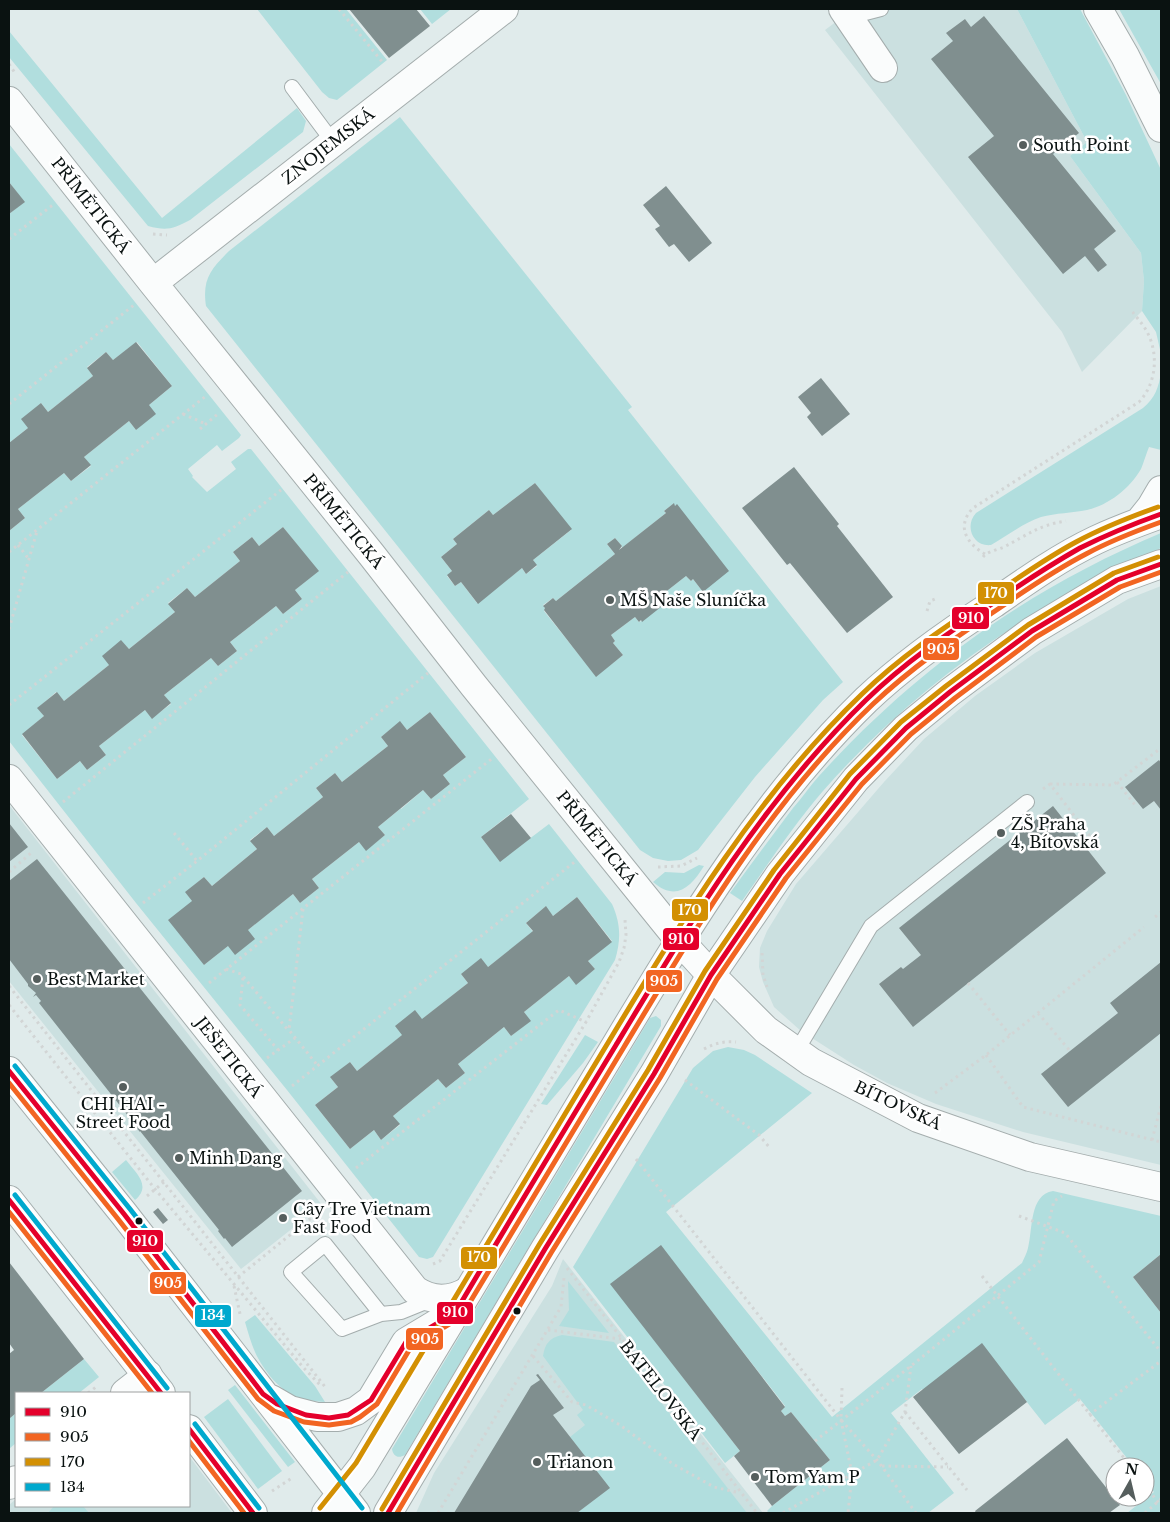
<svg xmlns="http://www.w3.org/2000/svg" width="1170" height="1522" font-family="'Libre Baskerville',serif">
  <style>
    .built { fill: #cbe0e0 }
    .green { fill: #b1dede; fill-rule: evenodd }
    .building { fill: #808f8f }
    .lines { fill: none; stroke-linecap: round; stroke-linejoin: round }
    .lane-casing { stroke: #a4adad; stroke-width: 16 }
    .street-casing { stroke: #a4adad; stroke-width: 30 }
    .secondary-casing { stroke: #a4adad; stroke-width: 30 }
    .path { stroke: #d2d5d5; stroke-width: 3; stroke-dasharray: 2.5 4; stroke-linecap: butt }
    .lane { stroke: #fafcfc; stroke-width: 14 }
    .street { stroke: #fafcfc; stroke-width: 28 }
    .secondary { stroke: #fafcfc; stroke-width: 28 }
    .bus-1-casing { stroke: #fff; stroke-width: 9 }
    .bus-2-casing { stroke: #fff; stroke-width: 9 }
    .bus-3-casing { stroke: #fff; stroke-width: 9 }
    .bus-4-casing { stroke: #fff; stroke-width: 9 }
    .bus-1 { stroke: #e4002b; stroke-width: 5 }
    .bus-2 { stroke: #f26522; stroke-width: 5 }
    .bus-3 { stroke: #d39003; stroke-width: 5 }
    .bus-4 { stroke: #00a9ce; stroke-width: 5 }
    .poi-dot { fill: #555e5d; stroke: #fff; stroke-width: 2 }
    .bus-dot { fill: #0a1211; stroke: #fff; stroke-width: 2 }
    .labels { text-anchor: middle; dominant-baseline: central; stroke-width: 5; stroke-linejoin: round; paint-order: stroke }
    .poi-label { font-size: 16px; fill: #0a1211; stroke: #fff; text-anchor: start }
    .street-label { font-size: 16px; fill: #0a1211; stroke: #fff }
    .line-badge { stroke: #fff; stroke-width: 2 }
    .badge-label { font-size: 14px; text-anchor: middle; font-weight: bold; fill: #fff }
  </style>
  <rect width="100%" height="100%" fill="#e0ebeb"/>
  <path class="built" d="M853 9H1017L1087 142 1070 156 1141 253 1144 281 1142 311 1082 372 1062 332 825 30Z
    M1161 586V1165L1023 1132 936 1104 887 1083 854 1065 801 1031 774 1007 763 982 759 967 760 948 767 931 796 884 884 782 924 739 975 696 1035 653 1128 599Z
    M9 805 322 1205 241 1269 9 981Z
    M563 1259 763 1513H416L434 1473 552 1286Z
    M189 1456 232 1513H9V1505L16 1499V1506H189Z"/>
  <path class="green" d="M257 9H346L387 60 337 100 329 98 322 92Z
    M420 9H451L432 24Z
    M1017 9H1080L1126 95 1161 170V354L1156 332 1142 311 1144 281 1141 253 1070 156 1087 142Z
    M1119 9H1161V84Z
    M9 31 162 218 297 108 306 121 303 132 190 220C173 229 167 231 148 226L9 57Z
    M400 117 632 407 628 410 843 682 823 700 755 777 698 850 681 860 668 861 653 858 640 850 206 306C202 279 211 269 229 251ZM535 483 571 530 533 560 537 566 526 574 522 568 477 603 461 582 455 586 447 576 452 571 441 557 457 544 453 539 489 510 493 515ZM673 504 675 506 677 505 703 592 693 579 691 581 686 576 663 594 667 600 642 621 639 622 635 617 611 635 615 641 613 643 623 655 596 676 544 611 545 608 543 605 553 598 556 601 615 554 607 544 615 538 622 546V548L666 513 664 511Z
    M9 144 241 435 239 438 222 451 217 445 188 469 193 476 192 477 207 492 236 469 231 462 248 449H251L529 799 481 837 500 861 549 824 612 904C621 924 621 940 615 960L433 1257 427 1259 419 1257 287 1090 136 903 9 741V531L25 518 18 509 64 473 71 481 91 466 84 457 129 421 136 430 149 405 172 386 137 342 113 360 106 352 87 367 93 376 48 412 41 403 28 428 9 443V214L24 202 9 182ZM283 527 318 571 295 590 302 599 283 614 276 606 230 642 237 651 218 666 211 658 164 695 171 704 152 718 145 710 99 746 106 755 87 770 80 761 57 779 22 735 44 716 38 708 56 692 64 701 109 665 121 641 129 649 175 612 168 603 187 588 195 597 240 561 233 552 252 537 259 546ZM430 712 466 757 443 775 450 784 431 799 423 790 401 809 365 764 388 746 381 737 400 722 407 730ZM365 764 400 809 378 827 385 835 366 850 359 842 312 879 319 888 300 903 293 894 204 965 192 901 186 892 204 877 212 886 257 849 250 840 267 827 274 836 323 797 316 788 335 773 342 782ZM577 897 612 941 588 961 595 969 576 984 569 976 524 1012 530 1021 511 1036 504 1027 458 1064 465 1073 446 1088 438 1079 393 1116 400 1125 381 1140 374 1130 350 1149 315 1105 338 1087 331 1078 350 1062 357 1071 468 983 461 974 488 967 533 932 526 923 545 907 553 916Z
    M1161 372V450L1149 447C1146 454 1144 462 1141 469 1130 488 1109 505 1087 510 1072 513 1056 513 1041 517 1023 523 1007 536 991 545 973 547 964 526 976 513L1143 408C1155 398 1159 387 1161 372Z
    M1161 533V548C1032 604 916 685 823 791 793 826 768 864 742 901L730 893C751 864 772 836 793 808 802 798 810 786 819 776 916 669 1028 589 1161 533Z
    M699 865 704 866C691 887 676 902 653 882L665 872 684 873Z
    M656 1016 661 1020V1026L405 1455C398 1459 393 1456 392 1449L650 1018Z
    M585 1035 598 1042 583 1063 547 1105 541 1104Z
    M728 1047 744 1050 755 1055 812 1093 666 1212 832 1417 1022 1263C1024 1258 1027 1253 1028 1248 1033 1229 1029 1195 1053 1191L1161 1216V1254L1133 1277 1161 1313V1513H1127L1154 1492 1145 1481V1467H1134L1080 1399 1045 1425 982 1345 924 1391 922 1389 891 1413 954 1493 928 1513H769L767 1511 772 1506 830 1460 791 1412 785 1416 781 1411 785 1406 661 1246 611 1284 740 1451 725 1463 573 1267 693 1068 713 1051Z
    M126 1160C136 1173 152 1186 135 1200L112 1172Z
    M568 1281 609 1333 559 1326 569 1310Z
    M255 1315 315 1386 325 1402C316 1401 306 1401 298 1398 280 1391 263 1370 255 1352 251 1343 248 1332 245 1322Z
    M562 1335 614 1342 747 1513H577L609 1488 570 1437 585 1425 577 1415 583 1410 543 1356C545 1344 549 1338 562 1335Z
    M84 1359 99 1377 79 1393H41Z
    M235 1385 295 1462 288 1467 228 1390Z
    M228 1399 282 1471 258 1489 204 1417Z
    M16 1413V1443L9 1449V1419Z
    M54 1506H83L89 1513H48Z"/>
  <path class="building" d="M349 9H416L430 26 389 58Z
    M984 16 1079 133 1053 154 1116 231 1094 249 1107 265 1098 272 1085 256 1063 274 968 157 994 136 931 59 953 41 946 33 965 19 971 27Z
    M9 182 25 202 9 214Z
    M666 186 712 243 689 262 674 244 669 247 655 229 660 226 643 205Z
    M136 342 172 386 149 405 156 414 136 430 129 421 84 457 91 465 71 481 64 473 18 509 25 518 9 531V443L28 428 21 419 41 403 48 412 93 376 87 368 106 352 113 360Z
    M821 378 850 414 822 436 807 417 811 413 798 397Z
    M794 467 839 524 837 526 893 597 847 633 790 563 787 565 742 508Z
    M535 483 572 529 533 560 537 565 526 574 522 568 478 604 461 582 455 586 447 575 452 571 441 557 457 544 453 539 489 510 493 515Z
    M674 503 675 506 677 504 729 571 703 592 693 579 691 581 686 576 663 594 667 600 665 601 666 603 642 622 641 620 639 622 635 617 611 635 615 641 613 643 623 655 596 677 544 610 545 608 543 606 553 598 556 601 615 554 607 544 615 538 622 546 619 550 666 513 664 511Z
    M283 527 319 571 295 590 302 599 283 614 276 606 230 642 237 651 218 666 211 658 164 695 171 703 152 719 145 710 99 746 106 755 87 770 80 761 57 779 22 734 44 716 37 708 57 692 64 701 109 665 102 656 121 640 129 649 175 612 168 604 187 588 195 597 240 561 233 552 252 537 259 546Z
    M430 712 466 757 443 775 450 784 431 799 423 790 378 827 385 835 366 851 359 842 312 879 319 888 300 903 293 894 248 930 255 939 235 955 228 946 204 965 168 920 192 901 185 892 204 877 212 886 257 849 250 841 267 827 274 836 323 797 316 788 335 773 342 782 388 746 381 737 400 721 407 730Z
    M1159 760 1161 763V810L1154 801 1143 809 1125 787Z
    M1053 806 1106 873 913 1027 879 984 901 967 903 969 921 955 899 928Z
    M511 814 531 838 500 862 481 837Z
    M9 823 28 847 9 862Z
    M37 859 302 1191 232 1247 225 1238 224 1239 218 1231 219 1230 140 1131V1132L128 1118 129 1117 39 1003 41 1001 36 995 33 997 36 993 28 986V984L9 959V881Z
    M577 897 612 942 588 961 595 969 576 985 569 976 524 1012 531 1021 511 1036 504 1027 458 1064 465 1073 446 1088 438 1079 393 1116 400 1124 381 1140 374 1130 350 1149 315 1105 338 1087 330 1077 350 1062 357 1071 402 1035 395 1026 415 1010 422 1019 468 983 461 974 481 958 488 967 533 931 526 923 546 906 553 916Z
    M1161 962V1033L1068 1107 1041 1074 1118 1013 1110 1003Z
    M158 1208 168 1220 163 1224 153 1212Z
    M661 1245 785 1407 781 1411 785 1416 791 1412 830 1460 772 1506 734 1456 740 1451 610 1284Z
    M1161 1254V1313L1133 1277Z
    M9 1262 84 1359 41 1393H16V1413L9 1419V1354L14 1350 9 1343Z
    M982 1343 1027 1402 959 1454 913 1397Z
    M538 1374 564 1408 553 1415 610 1488 577 1513H454L531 1386 540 1380 536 1375Z
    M1067 1438 1120 1505 1109 1513H976L975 1511Z"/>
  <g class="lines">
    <defs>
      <path id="lane" d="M850 17 881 9
        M292 87 333 142
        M796 1052 871 926 1027 802
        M381 1314 342 1329 291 1272 325 1244 381 1314 401 1312 433 1299"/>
      <path id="street" d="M843 9 883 68
        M9 101 153 283 371 554 474 686 680 941 711 975 766 1030 811 1062 918 1118 1030 1157 1161 1187
        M153 283 504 9
        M9 779 415 1290C433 1302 450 1301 468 1291
        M125 1393 148 1375
        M9 1485 16 1480"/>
      <path id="secondary" d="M1098 9 1125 56 1161 128
        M1139 522 1151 507 1161 490
        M9 1071 124 1214 356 1513
        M9 1200 161 1393
        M271 1399 290 1410 317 1417H338L356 1411 371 1400 406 1342 451 1315
        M189 1429 253 1513
        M326 1513 362 1467C441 1338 518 1207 596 1078 676 946 754 809 866 700 905 663 948 633 993 604 1026 581 1060 557 1096 540 1117 530 1139 522 1161 514
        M388 1513 545 1249 654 1074 711 975 780 874 856 779 906 728 950 692 1032 631 1117 580 1161 564"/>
    </defs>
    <use href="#lane" class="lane-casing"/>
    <use href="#street" class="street-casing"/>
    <use href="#secondary" class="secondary-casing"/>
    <path class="path" d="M339 9 384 64
      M9 64 15 73
      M153 234 167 235
      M9 239 54 204
      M9 404 134 305
      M183 414 206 424
      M200 429 219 413
      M18 545 28 558
      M9 552 206 396
      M985 554C966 543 956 526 973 508L1139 402C1157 383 1159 352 1146 330 1142 323 1136 317 1132 311
      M983 557C988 551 997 550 1004 547 1027 535 1039 525 1066 521
      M927 611 930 601 935 599
      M9 629 37 531
      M9 705 281 490
      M1117 782 1135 805
      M1050 784 1113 785 1161 748
      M1043 789 1050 784 1092 839
      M63 802 348 572
      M174 833 197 861
      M658 867 681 866 697 858
      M9 872 31 853
      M143 903 197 861 428 673
      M303 909 289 1030 318 1066
      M1155 917 1161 912
      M762 953 763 975 767 987
      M226 969 241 974 288 1030
      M243 978 240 1005 278 1050
      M209 983 494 757
      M968 983 1010 1035
      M9 986 326 1388
      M9 1005 155 1189 302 1366 322 1387
      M1038 1013 1070 1051
      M704 1049C715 1043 725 1041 736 1042
      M986 1055 1023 1107 1161 1142
      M267 1058 295 1038
      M685 1080 759 1135 770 1148
      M292 1086 577 860
      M935 1093 986 1055 1144 927
      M1152 1140 1161 1106
      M636 1159 841 1420 852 1474 848 1513
      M356 1168 559 1010 586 1022
      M147 1196 164 1182
      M1019 1216 1065 1233 1161 1352
      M433 1264 440 1261 586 1022 619 962 624 948 626 935 625 920
      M567 1268 757 1513
      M982 1276 1131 1467
      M238 1277 316 1214
      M234 1286 240 1314
      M548 1330 621 1339
      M533 1356 572 1402 586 1405 620 1425 673 1464 714 1487 740 1493
      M842 1388 841 1420 877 1460 916 1513
      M88 1393 96 1387
      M905 1412 967 1490
      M1089 1415 1161 1361
      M815 1441 911 1366 1039 1262 1054 1201 1062 1196
      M882 1466 948 1467
      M1145 1485 1161 1506
      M272 1491 292 1478
      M438 1513 561 1307 564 1278
      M783 1513 877 1460 905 1412 911 1366
      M1145 1513 1161 1499"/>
    <use href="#lane" class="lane"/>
    <use href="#street" class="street"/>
    <use href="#secondary" class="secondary"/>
    <defs>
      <path id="bus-1" d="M9 1071 124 1214 263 1394 277 1404 306 1415 329 1418 348 1415 371 1400 406 1342 455 1313C508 1223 562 1134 616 1045 689 924 763 800 866 700 904 663 948 633 992 604 1021 584 1050 565 1080 548 1106 535 1133 524 1161 514
        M9 1200 161 1393
        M189 1429 253 1513
        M388 1513 545 1249 654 1074 711 975 780 874 856 779 906 728 950 692 1032 631 1117 580 1161 564"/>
      <path id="bus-2" d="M9 1083 118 1219 258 1399 274 1411 304 1422 329 1425 351 1422 360 1417 377 1404 411 1347 461 1317C515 1227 569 1137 624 1047 697 926 770 802 873 704 911 668 955 638 998 609 1027 589 1055 570 1086 554 1110 541 1136 531 1161 522
        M9 1212 152 1393
        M189 1441 244 1513
        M397 1513 551 1253 660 1078 717 979 786 878 862 784 911 734 955 698 1036 637 1120 587 1161 572"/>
      <path id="bus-3" d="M320 1508 356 1463C431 1339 505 1214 580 1089 664 951 745 806 862 694 901 656 945 627 990 597 1018 578 1046 558 1076 542 1102 528 1130 517 1158 507
        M382 1509 539 1245 648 1070 705 971 774 870 850 774 901 722 946 686 1028 625 1114 573 1158 557"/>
      <path id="bus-4" d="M15 1066 130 1209 362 1508
        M15 1195 167 1388
        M195 1424 259 1508"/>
    </defs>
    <use href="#bus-1" class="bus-1-casing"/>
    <use href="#bus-2" class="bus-2-casing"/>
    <use href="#bus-3" class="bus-3-casing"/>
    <use href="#bus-4" class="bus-4-casing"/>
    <use href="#bus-1" class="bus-1"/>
    <use href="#bus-2" class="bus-2"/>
    <use href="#bus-3" class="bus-3"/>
    <use href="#bus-4" class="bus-4"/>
  </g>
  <g class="poi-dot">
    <circle cx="1023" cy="145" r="5"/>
    <circle cx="610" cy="600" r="5"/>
    <circle cx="1001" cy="833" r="5"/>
    <circle cx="37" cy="979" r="5"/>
    <circle cx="123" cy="1087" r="5"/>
    <circle cx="179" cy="1158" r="5"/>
    <circle cx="283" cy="1218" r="5"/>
    <circle cx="537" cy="1462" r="5"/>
    <circle cx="755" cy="1477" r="5"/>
  </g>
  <g class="bus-dot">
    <circle cx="139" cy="1221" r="4.5"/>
    <circle cx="517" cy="1311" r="4.5"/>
  </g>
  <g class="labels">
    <g class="poi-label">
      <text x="1033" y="145">South Point</text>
      <text x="620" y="600">MŠ Naše Sluníčka</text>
      <text x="1011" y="824">ZŠ Praha<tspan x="1011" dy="18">4, Bítovská</tspan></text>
      <text x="47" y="979">Best Market</text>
      <text x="123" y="1104" text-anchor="middle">CHỊ HAI -<tspan x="123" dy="18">Street Food</tspan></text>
      <text x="189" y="1158">Minh Dang</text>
      <text x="293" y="1209">Cây Tre Vietnam<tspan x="293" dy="18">Fast Food</tspan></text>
      <text x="547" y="1462">Trianon</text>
      <text x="765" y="1477">Tom Yam P</text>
    </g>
    <g class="street-label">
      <text transform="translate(328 146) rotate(-38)">ZNOJEMSKÁ</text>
      <text transform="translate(91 205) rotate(52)">PŘÍMĚTICKÁ</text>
      <text transform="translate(344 521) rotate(51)">PŘÍMĚTICKÁ</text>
      <text transform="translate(597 838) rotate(51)">PŘÍMĚTICKÁ</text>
      <text transform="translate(229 1057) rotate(52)">JEŠETICKÁ</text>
      <text transform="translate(898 1105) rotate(25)">BÍTOVSKÁ</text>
      <text transform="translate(661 1390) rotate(52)">BATELOVSKÁ</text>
    </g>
  </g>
  <g class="line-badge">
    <rect x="977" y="581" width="38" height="24" rx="5" fill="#d39003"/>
    <rect x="951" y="606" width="39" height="24" rx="5" fill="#e4002b"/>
    <rect x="922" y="637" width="38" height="24" rx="5" fill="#f26522"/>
    <rect x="671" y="898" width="38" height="24" rx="5" fill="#d39003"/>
    <rect x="662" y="927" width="38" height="24" rx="5" fill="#e4002b"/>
    <rect x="645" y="969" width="38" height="24" rx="5" fill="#f26522"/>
    <rect x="126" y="1229" width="38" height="24" rx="5" fill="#e4002b"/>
    <rect x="460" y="1246" width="38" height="24" rx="5" fill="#d39003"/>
    <rect x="149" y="1271" width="38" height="24" rx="5" fill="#f26522"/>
    <rect x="436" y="1301" width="38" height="24" rx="5" fill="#e4002b"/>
    <rect x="194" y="1304" width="38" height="24" rx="5" fill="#00a9ce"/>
    <rect x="405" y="1327" width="39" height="24" rx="5" fill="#f26522"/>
  </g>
  <g class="badge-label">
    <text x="996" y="598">170</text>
    <text x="971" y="623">910</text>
    <text x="941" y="654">905</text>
    <text x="690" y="915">170</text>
    <text x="681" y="944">910</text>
    <text x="664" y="986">905</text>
    <text x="145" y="1246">910</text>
    <text x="479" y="1262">170</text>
    <text x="168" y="1288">905</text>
    <text x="455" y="1317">910</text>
    <text x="213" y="1320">134</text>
    <text x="425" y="1344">905</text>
  </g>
  <rect width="1170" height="1522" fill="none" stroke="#0a1211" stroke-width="20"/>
  <rect x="15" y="1392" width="175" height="115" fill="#ffffff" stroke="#9da0a0"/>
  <rect x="25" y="1408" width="25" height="8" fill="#e4002b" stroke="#9da0a0"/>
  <text x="60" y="1417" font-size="15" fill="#0a1211">910</text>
  <rect x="25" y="1433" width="25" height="8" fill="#f26522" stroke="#9da0a0"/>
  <text x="60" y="1442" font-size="15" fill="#0a1211">905</text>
  <rect x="25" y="1458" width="25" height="8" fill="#d39003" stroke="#9da0a0"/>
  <text x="60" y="1467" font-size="15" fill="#0a1211">170</text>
  <rect x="25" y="1483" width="25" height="8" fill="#00a9ce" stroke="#9da0a0"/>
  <text x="60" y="1492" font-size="15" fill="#0a1211">134</text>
  <g transform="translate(1130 1482) rotate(8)"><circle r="24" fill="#ffffff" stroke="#9da0a0"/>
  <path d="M0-4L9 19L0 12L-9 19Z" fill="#555e5d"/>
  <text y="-8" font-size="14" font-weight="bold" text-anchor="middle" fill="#0a1211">N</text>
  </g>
</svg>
